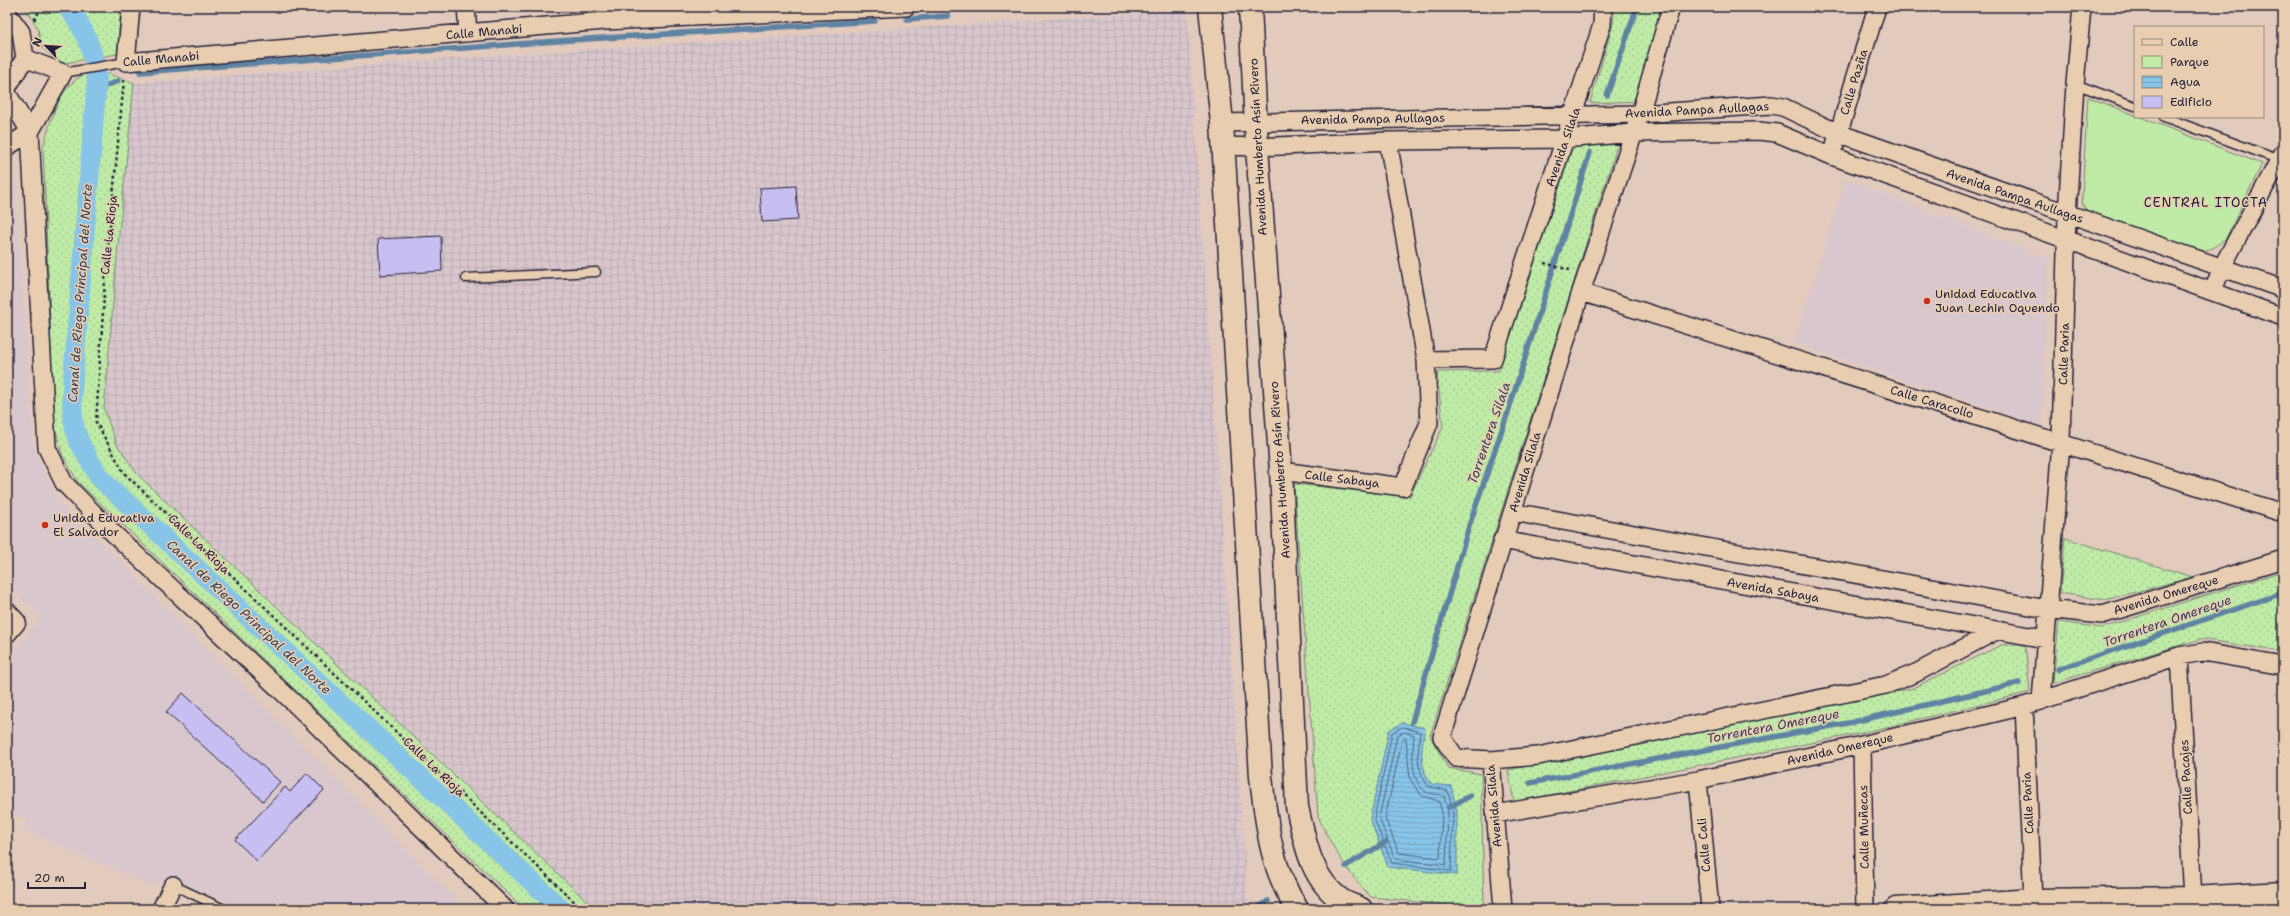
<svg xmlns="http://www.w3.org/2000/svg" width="2290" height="916" font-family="'Shantell Sans',sans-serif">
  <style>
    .built { fill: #dac7cd }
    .industrial { fill: url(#industrial-grid) }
    .grass { fill: url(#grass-dots); stroke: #718671 }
    .green { fill: #c0eba7; stroke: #718671 }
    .water { fill: url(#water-rules); stroke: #5f83a2 }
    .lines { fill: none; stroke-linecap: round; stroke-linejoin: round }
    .shore { stroke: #4b6380; stroke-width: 1 }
    .stream { stroke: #5f83a2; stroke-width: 5.5 }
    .canal { stroke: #88c4e7; stroke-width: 20 }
    .building { fill: #c7bff1; stroke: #22223b }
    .lane-casing { stroke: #22223b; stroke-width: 11 }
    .street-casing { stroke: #22223b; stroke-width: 20 }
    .secondary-casing { stroke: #22223b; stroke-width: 25 }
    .path { stroke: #22223b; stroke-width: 2.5; stroke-dasharray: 3 3; stroke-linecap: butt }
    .lane { stroke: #e9cdb0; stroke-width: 8 }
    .street { stroke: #e9cdb0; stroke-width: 17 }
    .secondary { stroke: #e9cdb0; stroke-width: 22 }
    .poi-dot { fill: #c8321e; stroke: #e9cdb0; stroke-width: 1.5 }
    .labels { text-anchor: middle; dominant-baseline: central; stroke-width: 3; stroke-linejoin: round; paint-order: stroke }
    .street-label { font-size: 12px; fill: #22223b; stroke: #e9cdb0 }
    .poi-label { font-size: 12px; fill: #22223b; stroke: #e9cdb0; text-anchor: start }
    .neighbourhood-label { font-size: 13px; letter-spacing: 1px; fill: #22223b; stroke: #e9cdb0 }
    .water-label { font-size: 13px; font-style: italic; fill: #36425d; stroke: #e9cdb0 }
  </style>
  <defs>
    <pattern id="industrial-grid" width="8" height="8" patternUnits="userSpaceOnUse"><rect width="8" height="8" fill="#dac7cd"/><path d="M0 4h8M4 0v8" fill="none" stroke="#bbabb1"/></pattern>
    <pattern id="grass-dots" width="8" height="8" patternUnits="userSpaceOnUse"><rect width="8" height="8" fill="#c0eba7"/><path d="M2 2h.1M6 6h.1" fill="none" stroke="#a5c991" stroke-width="1.8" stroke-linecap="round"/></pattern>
    <pattern id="water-rules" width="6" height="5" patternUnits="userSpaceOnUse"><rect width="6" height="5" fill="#88c4e7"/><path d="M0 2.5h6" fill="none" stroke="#75a8c7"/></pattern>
  </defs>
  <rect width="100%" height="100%" fill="#e2cabd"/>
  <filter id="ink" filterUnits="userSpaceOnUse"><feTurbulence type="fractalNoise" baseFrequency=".025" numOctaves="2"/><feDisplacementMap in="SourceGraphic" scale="8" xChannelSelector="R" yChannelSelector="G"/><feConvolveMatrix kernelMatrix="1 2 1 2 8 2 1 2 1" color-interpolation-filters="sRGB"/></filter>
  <g filter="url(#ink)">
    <path class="built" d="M7 173 12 174 15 186 34 449 61 505 104 545 465 909H241L170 877 153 886 23 830 28 820 7 811V661L40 617 7 584Z
      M1846 179 2049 259 2042 426 1794 343Z"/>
    <path class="industrial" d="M1187 10 1248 909H595L138 475 116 443 104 409 118 245 134 83 489 56Z"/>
    <path class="grass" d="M18 7H121L117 54 59 64 41 46 38 29 28 11Z
      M1615 7H1666L1638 101 1590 103 1613 24Z
      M106 73 134 83 118 245 104 409 116 443 138 475 595 909H524L78 482 62 454 54 424 43 147C51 121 58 87 85 74 90 72 100 73 106 73Z
      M1618 143 1430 736 1448 768 1481 774 1484 909 1371 897C1348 873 1331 846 1318 816L1294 484 1410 496 1443 427 1437 372 1499 371 1573 146Z
      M2065 538 2193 577 2105 600 2060 593Z
      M2283 571V652L2201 639 2053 683 2059 622 2102 628Z
      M2001 645H2025L2030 692 1866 732 1514 802 1508 770 1914 688Z"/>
    <path class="green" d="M2088 97 2262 164 2226 238C2216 247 2208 251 2195 252L2088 212 2083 205 2082 198Z"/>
    <path class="water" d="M1403 723 1425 728C1421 750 1419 765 1431 784L1451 786 1457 811V875L1388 867 1370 819 1389 730Z"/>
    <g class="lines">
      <path class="shore" d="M1403 727 1420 732C1418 755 1415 766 1428 786L1448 791 1453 812 1451 871 1392 863 1374 819 1392 733Z
        M1404 732 1414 735C1413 753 1409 780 1426 792 1431 795 1439 793 1444 796L1448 812 1446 865 1395 859 1379 818 1397 736Z
        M1406 739 1410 779 1422 796 1439 801 1442 813 1440 858 1399 853 1385 818 1402 741Z"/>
      <path class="stream" d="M907 19 948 16
        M140 72 571 40 875 21
        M96 90 118 81
        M1607 95 1637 7
        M2058 669 2283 593
        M1412 722 1469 526 1508 412 1590 152
        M1530 783 1853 722 2019 683
        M1449 807 1470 796
        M1346 866 1386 842
        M1256 909 1268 901"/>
      <path class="canal" d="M67 7C85 27 94 53 97 79L72 392C71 434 79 443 100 478L561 909"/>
    </g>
    <path class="building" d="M796 186 798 220 762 222 760 188Z
      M441 236 442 271 380 275 378 239Z
      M183 693 280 782 263 801 166 712Z
      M307 773 324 790 257 861 235 840 285 787 290 792Z"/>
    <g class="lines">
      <defs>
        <path id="lane" d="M63 73 126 62
          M2075 84 2135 106
          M2164 117 2280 160
          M466 278 596 272
          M173 885 224 909"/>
        <path id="street" d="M131 7 126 62 605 21 906 7
          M466 7 468 33
          M1671 7 1640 114 1581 292 1442 737 1456 758 1491 760 1538 756 1886 685 1916 673 1996 631
          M7 13 21 32 25 58
          M7 88 25 58
          M7 93 30 132 47 448 64 483 113 533 293 702 505 909
          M1222 123 1640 114 1771 105 1783 107 1838 133 2283 289
          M1835 145 1877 7
          M1223 146 1257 147 1388 141 1564 139 1633 133 1759 131 1777 133 1832 156 2283 317
          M7 147 30 132 63 73 25 58
          M2213 291 2222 267 2283 153
          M1581 292 2283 513
          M1426 360 1493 359 1602 25 1603 7
          M1281 471 1403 487 1429 423 1426 360 1388 141
          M1513 512 2047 609 2102 615 2283 559
          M1502 540 2045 639
          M7 611 17 622 7 634
          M2179 656 2193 898
          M2041 701 2061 442 2067 215 2075 84 2082 7
          M2024 706 2033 900
          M1862 745 1865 909
          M1491 760 1503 909
          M1698 780 1710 909
          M1495 814 1698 780 1862 745 2024 706 2179 656 2203 652 2283 666
          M161 909 173 885"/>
        <path id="secondary" d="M1210 7 1222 123 1261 777C1267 826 1270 866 1297 909
          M1250 7 1257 147 1281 471 1297 807C1305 841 1310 878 1341 900 1347 904 1355 906 1361 909
          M1896 909 2033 900 2193 898 2283 893"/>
      </defs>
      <use href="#lane" class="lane-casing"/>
      <use href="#street" class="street-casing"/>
      <use href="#secondary" class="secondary-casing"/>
      <path class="path" d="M34 20 42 7
        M124 80 105 280 96 422 124 473 582 909
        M1544 263 1570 270"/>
      <use href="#lane" class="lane"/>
      <use href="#street" class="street"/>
      <use href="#secondary" class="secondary"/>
    </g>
  </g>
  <g class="poi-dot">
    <circle cx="1927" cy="301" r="4"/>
    <circle cx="45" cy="525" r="4"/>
  </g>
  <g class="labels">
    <g class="street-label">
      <text transform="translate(484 32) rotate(-5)">Calle Manabi</text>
      <text transform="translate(161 59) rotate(-5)">Calle Manabi</text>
      <text transform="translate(1854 82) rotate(-73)">Calle Pazña</text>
      <text transform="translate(1697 110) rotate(-3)">Avenida Pampa Aullagas</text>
      <text transform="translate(1373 119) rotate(-1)">Avenida Pampa Aullagas</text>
      <text transform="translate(1258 147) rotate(-93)">Avenida Humberto Asín Rivero</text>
      <text transform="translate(1563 147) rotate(-71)">Avenida Silala</text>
      <text transform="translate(2015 196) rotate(19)">Avenida Pampa Aullagas</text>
      <text transform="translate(109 235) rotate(-84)">Calle La Rioja</text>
      <text transform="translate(2064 354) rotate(-88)">Calle Paria</text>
      <text transform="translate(1932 402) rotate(17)">Calle Caracollo</text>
      <text transform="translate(1280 470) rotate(-94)">Avenida Humberto Asín Rivero</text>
      <text transform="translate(1525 472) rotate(-73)">Avenida Silala</text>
      <text transform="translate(1342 479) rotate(7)">Calle Sabaya</text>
      <text transform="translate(199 544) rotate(44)">Calle La Rioja</text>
      <text transform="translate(1773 590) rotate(10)">Avenida Sabaya</text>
      <text transform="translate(2166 595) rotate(-17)">Avenida Omereque</text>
      <text transform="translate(1840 749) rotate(-13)">Avenida Omereque</text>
      <text transform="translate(434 767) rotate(44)">Calle La Rioja</text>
      <text transform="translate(2186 777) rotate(-93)">Calle Pacajes</text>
      <text transform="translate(2028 803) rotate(-93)">Calle Paria</text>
      <text transform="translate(1494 806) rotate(-95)">Avenida Silala</text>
      <text transform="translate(1864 827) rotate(-91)">Calle Muñecas</text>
      <text transform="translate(1704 845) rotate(-95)">Calle Cali</text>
    </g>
    <g class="poi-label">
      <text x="1935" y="294">Unidad Educativa<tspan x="1935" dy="14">Juan Lechin Oquendo</tspan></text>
      <text x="53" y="518">Unidad Educativa<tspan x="53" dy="14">El Salvador</tspan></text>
    </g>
    <g class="neighbourhood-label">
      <text x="2206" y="202">CENTRAL ITOCTA</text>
    </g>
    <g class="water-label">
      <text transform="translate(80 293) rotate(-86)">Canal de Riego Principal del Norte</text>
      <text transform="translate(1489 433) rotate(-71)">Torrentera Silala</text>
      <text transform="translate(249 617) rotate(43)">Canal de Riego Principal del Norte</text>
      <text transform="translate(2167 621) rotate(-19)">Torrentera Omereque</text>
      <text transform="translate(1773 726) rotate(-11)">Torrentera Omereque</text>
    </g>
  </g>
  <rect width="2290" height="916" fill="none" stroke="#e9cdb0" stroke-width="24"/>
  <rect x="12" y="12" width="2266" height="892" fill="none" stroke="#22223b" stroke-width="1.5" filter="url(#ink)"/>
  <rect x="2134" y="26" width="130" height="92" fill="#e9cdb0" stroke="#998981"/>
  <rect x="2142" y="39" width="20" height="6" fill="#e9cdb0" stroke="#998981"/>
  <text x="2170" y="46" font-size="12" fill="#22223b">Calle</text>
  <rect x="2142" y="56" width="20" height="12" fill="#c0eba7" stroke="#998981"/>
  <text x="2170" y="66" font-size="12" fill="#22223b">Parque</text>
  <rect x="2142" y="76" width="20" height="12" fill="url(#water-rules)" stroke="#998981"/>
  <text x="2170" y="86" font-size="12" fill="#22223b">Agua</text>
  <rect x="2142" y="96" width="20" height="12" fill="#c7bff1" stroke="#998981"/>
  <text x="2170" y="106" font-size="12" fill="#22223b">Edificio</text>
  <g transform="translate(46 46) rotate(295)" stroke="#e9cdb0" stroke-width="3" paint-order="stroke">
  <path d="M0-3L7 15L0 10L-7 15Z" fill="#22223b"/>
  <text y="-6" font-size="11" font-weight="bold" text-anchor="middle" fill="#22223b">N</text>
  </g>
  <path d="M28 882v6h57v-6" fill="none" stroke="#22223b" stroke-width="2"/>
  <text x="34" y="882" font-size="12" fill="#22223b" stroke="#e9cdb0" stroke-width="3" paint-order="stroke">20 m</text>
</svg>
